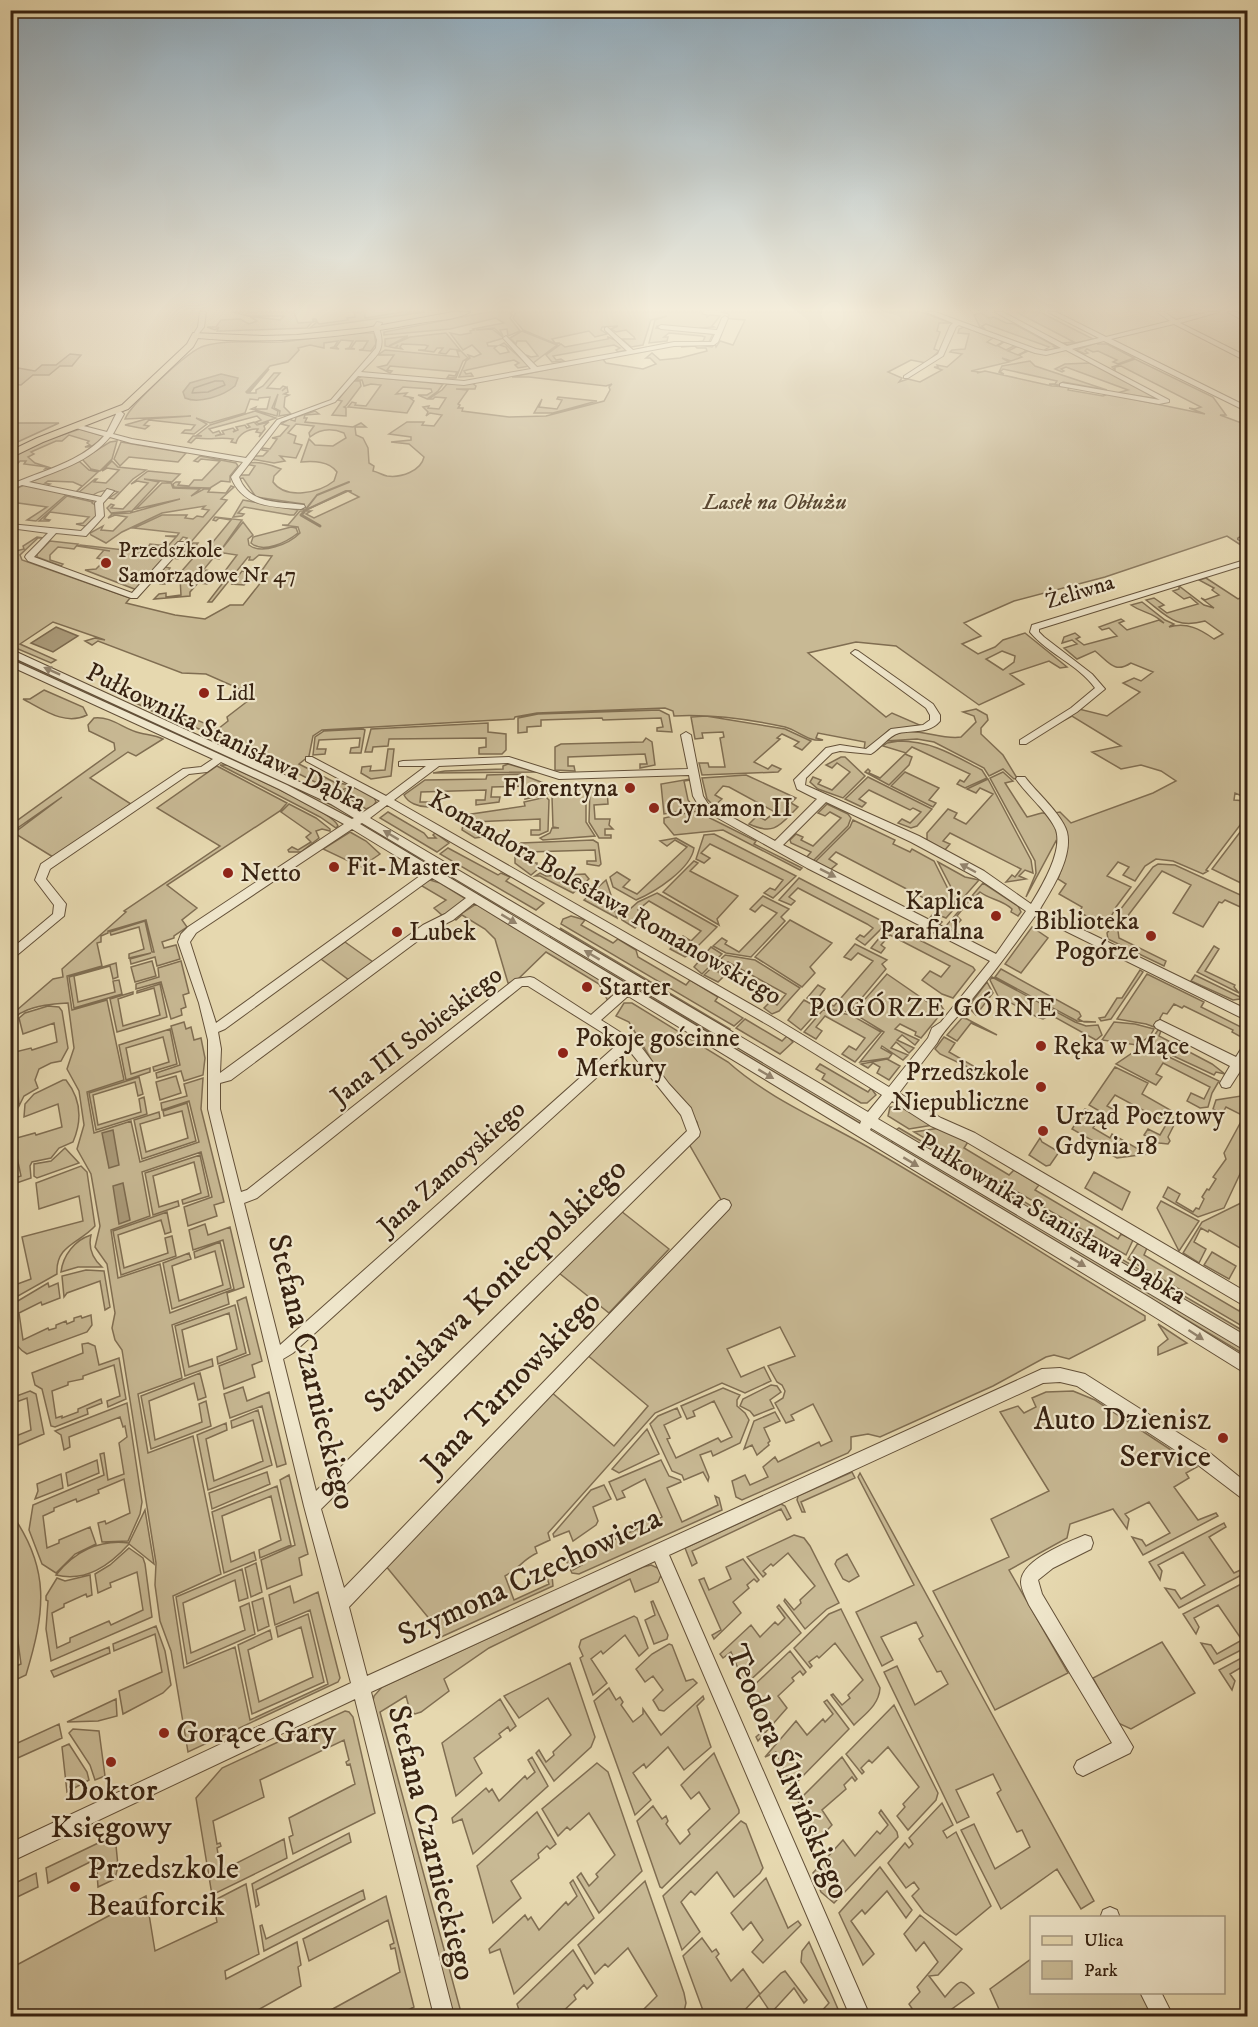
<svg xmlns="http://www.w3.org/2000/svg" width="1258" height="2027" font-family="'IM FELL DW Pica',serif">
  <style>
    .green { fill: #c8b994; stroke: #806e52; stroke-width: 1.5; fill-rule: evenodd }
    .water { fill: #aa9a79; stroke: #7c6a4f; stroke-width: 1.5 }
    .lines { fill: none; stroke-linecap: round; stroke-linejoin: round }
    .shore { stroke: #705e45; stroke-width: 1.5 }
    .stream-far1 { stroke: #7c6a4f; stroke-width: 2 }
    .stream { stroke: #7c6a4f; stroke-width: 3 }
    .minor-casing { stroke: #635038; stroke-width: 2 }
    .major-casing { stroke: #372211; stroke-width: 2 }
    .minor { fill: #efe6cb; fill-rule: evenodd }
    .major { fill: #e6d8af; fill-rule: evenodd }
    .oneway { fill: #93846e }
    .poi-dot { fill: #8f2418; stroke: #efe6cb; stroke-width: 2 }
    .labels { text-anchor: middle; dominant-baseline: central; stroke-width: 4.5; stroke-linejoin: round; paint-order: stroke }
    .far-park-label { font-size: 22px; font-style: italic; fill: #5b4832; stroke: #efe6cb }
    .far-poi-label { font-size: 22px; fill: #372211; stroke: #efe6cb; text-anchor: start }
    .far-street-label { font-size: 22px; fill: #372211; stroke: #efe6cb }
    .street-label { font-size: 26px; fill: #372211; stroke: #efe6cb }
    .poi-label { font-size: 26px; fill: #372211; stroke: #efe6cb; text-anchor: start }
    .neighbourhood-label { font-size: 27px; letter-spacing: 1.5px; fill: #372211; stroke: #efe6cb }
    .near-street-label { font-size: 32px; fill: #372211; stroke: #efe6cb }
    .near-poi-label { font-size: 32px; fill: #372211; stroke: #efe6cb; text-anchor: start }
  </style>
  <rect width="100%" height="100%" fill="#e6d8af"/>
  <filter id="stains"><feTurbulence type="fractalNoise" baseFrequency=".00333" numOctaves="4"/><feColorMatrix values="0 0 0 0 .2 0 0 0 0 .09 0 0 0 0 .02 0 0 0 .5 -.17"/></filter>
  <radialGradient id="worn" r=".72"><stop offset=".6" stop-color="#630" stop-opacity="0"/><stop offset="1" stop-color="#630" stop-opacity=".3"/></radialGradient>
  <path class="green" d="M233 312H294L298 323 313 322V319H316L317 321 312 322 307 328 223 331H217L219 327 215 330 207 327H216L221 320 240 319 249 324 257 321 249 316 280 320 284 316H248Z
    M354 312H365V318L402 312H425L310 328 317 322 319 324 348 320 347 318 355 317Z
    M488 312H513L510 314 512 315 510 318 520 331 508 336 507 329 500 330 503 336 494 328 476 330 492 329 504 338 487 343 488 346H497L494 348 500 354 509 352 506 347 500 345 504 343 529 366 518 368 515 365 519 363 514 360 467 370 464 371 466 374 471 373 473 376 459 377 466 361 470 358 468 355 474 357 481 354 472 345 463 350 450 333 460 335 471 333 470 331 474 330 473 329 504 323 496 318 450 329 384 335V332Z
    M516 312H703L702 314 707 315V317L710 315 720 316 712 326 714 327 699 328 714 331 657 326 656 328 713 334 709 342H696L703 341 705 337 702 336 669 333 664 337H668L667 341 649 343 655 320 667 316 651 320 643 345 631 347 622 339H635L634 337 626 330 616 332 611 329 618 326 602 327 601 330 607 334 595 337 589 331 552 339 555 343H560L556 344 523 330 513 318Z
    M721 312H921L951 323H939L937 331 940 332 934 349 939 351 926 363 911 360 888 372 902 378 899 382 908 379 920 382 942 370 934 367H938L937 365 947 367 962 354 950 352 952 350 965 349 969 334 958 333 959 329 964 327 993 338 987 342 996 346 1003 342 1000 340 1008 343 1004 342 998 346 1006 350 1014 346 1012 345 1020 347H1016L1008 351 1018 355 1026 351 1024 349 1032 352 1028 351 1019 355 1022 357 1011 361 1002 358 1009 362 971 371 979 372 977 373 985 371 1052 386 1069 387 1068 390 1103 396 1108 394 1205 414 1189 408 1195 409 1201 407 1121 366 1115 367V370L1112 367 1135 359 1213 397 1226 415H1220L1247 425V532L1238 538 1247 543V549L1227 536 1105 577 1014 601 964 623 981 636 962 644 978 654 995 647 1003 640 1025 633 1067 667 1060 668 1049 661 1010 674 1024 684 979 705 896 646 856 642 808 653 886 717 892 713 922 726 889 730 868 749 864 750 865 742 818 733 816 738 823 740C808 742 799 731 785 727 748 719 711 714 674 716L673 711 665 708 537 713 515 717 514 719 322 730 313 736 309 756 299 764 334 782 354 786 335 792 291 770 190 725 197 720 218 729 228 721 227 717 253 697 239 690 240 689 206 674 182 673 98 641 92 645 85 641 95 638 105 640 53 622 20 644 56 660 51 663 11 646V550L16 551 24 549 23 546 37 537 44 538H38L20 555 22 560 130 598 126 603 175 615 205 619 230 605H243L262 581 248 580 244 585 232 584 242 571 246 572 245 575 258 576 272 556 259 555 253 560H249L250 557H248L212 602H208L225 580 211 578 207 584 200 583 198 580 206 570 210 571 208 573 222 575 237 555 224 553 219 559 215 558 217 555 183 551 188 549 193 543H198L195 547 208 548 231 520 219 518 216 521 213 520 215 517 242 520 221 550 243 522 253 535 248 539 249 545C262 555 289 544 300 533L298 527 282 525H288L300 511H311L306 514 314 518 359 497 348 491 306 510 301 509 304 504 256 497 243 478 238 479V475H249L255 466 246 464C256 460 272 465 281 469L274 476 273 482C286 500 319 493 334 481L337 472C329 461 314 461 301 462L309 439 315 445 333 446 346 438 344 433C332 428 320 429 310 437L309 433 314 426 296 424 288 433 296 436 294 443 302 445 296 458 280 456 285 461 274 463 251 459 254 456H263L268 451 262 450 263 448 270 449 277 439 272 438 280 436 289 426 281 424 291 418V420L295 421 296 417 315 411 319 414 305 415 304 418H307L305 422 353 427 361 423 366 427H355L356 435 363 438 368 448 369 463 374 466 373 471C378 472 382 475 387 476 401 478 421 471 424 457L409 444 391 442 411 440V437L389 434 407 422H424L422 425 434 426 442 415 430 413 426 416 428 412 423 407 429 406 428 408 439 409 446 398 435 397 433 399H429L442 390 447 384 472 383 476 386 475 389H456L468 390 458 404 460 405 458 408H463L462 411 509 417 546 416 604 401 610 390 609 387 612 384 606 386 529 377H512L602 358 606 363 643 369 656 364 650 358H646L652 353 660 360 680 358 707 351 706 348H697L695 346 681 347 692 344 712 347 715 344 716 347 720 341 733 345 745 320 722 318 728 317 729 314ZM1002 651 1015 656 1014 662 1003 670 986 659Z
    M1016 312H1040L1093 339 1067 345 1063 343 1074 342Z
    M980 313 989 318 994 317 1006 323 1014 324 1059 348 1054 347 1056 349 1043 351 1049 347 986 324 982 326 984 328 980 327 974 315Z
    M522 331 557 345 533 363 526 355 531 357 538 356 526 341H517L516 344 510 338Z
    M374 333 376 344 371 351 359 350 363 349 368 341H356L351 348 355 349H345L349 348 353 341 341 340 336 347 339 349 330 348 334 347 338 341 324 343V348L310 345 298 348 299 350 288 362 270 366 246 392 247 393 269 369 249 393H256V390L263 386 274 373H280L267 388 280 389 283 386 286 387 282 391 287 387 288 392 284 394 289 395 285 397 284 407 291 414 279 416 280 411 274 408 278 394 272 408 278 411 277 416 251 409 256 407 255 409H267L270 397 259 398 258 400 250 399 245 413 210 423 196 418 207 424 194 434 182 433 185 430H191L195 425 149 420 144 425 149 426 145 429 125 425 146 419 191 416 125 419C131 404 189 350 204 346 229 339 256 343 282 342 312 339 344 332 374 333Z
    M446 333 460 350 450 349 446 354 439 353 443 348H437L434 352 418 350H425L428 346 425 345 402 344 400 347 402 349 396 348 398 345 395 348 385 346V339L408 336 389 346 410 337Z
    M608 337 620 342 627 350 618 352 616 350 620 348 614 345 553 356 556 360 561 359 564 361 552 362 546 355 561 344 565 347 608 339Z
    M1099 342 1098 344H1107L1134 358 1118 364 1113 362 1117 360 1098 351 1093 352 1087 349 1085 351 1088 353 1085 354 1076 350Z
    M385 350 459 357 457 351H461L468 358 463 361 456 378H447L449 375 455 376 457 372 390 366 387 370 392 371 390 373 378 367 387 365 394 355H378Z
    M70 354 81 355 72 366H60L49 375H33L21 385 11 384V371L18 368 35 371 42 365H56Z
    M1030 361 1035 366 1107 390 1063 382 1059 385 1049 384H1055L1057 381 1003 369 1000 372 1004 374 999 372 1002 366Z
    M1089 363 1099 367 1160 399 1117 393 1128 390 1066 367 1061 369 1064 371 1062 372 1055 369 1065 364Z
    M362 376 371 377 443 384 438 391 427 399 418 395H427L432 392 431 389 403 387 396 394 407 393 404 396 414 398H410L414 401 407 413 348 407 352 402 356 403 355 405 366 406 381 385 371 384 364 386 362 380H355Z
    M353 381H360L361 386 346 406 344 407 346 408V416L332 415 342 401 338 400Z
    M558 397 597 401 553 413H534L542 399 539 407 557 409 562 400 557 399Z
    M255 411 276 418 259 424 256 422 261 420 257 416 209 429 213 433 219 431 221 434 215 436 224 434 222 431 233 428 235 430 233 432 238 430 236 427 245 425 247 428 250 427 247 424 254 422 257 425 269 422 264 426 265 429 259 437 261 433 256 432 258 429C248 428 238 435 236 443L231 442 233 439C220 437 210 440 196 438L191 443 188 442 193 436H202L197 435 210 425Z
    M18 423H59L11 445V431Z
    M80 429 104 436C98 442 94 448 85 447L90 445 87 443 89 441 69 435 62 441H56L31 452 34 454 28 457 35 463 51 468 45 469 47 467 24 464 26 461H20L11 471V457L38 443Z
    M117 441 112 459 100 471 91 469 82 459 110 442Z
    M121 442 186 453 178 462 129 457 120 466 114 459Z
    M200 456 236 463 238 466 230 476V482L221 481 210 488 174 487 173 484 176 482H180L178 485 189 486 194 480H202L220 461 201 459 198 462 194 461Z
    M79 461 89 470 98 472 75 493 82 486 73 482 48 481 45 483 50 484 46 486 30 482Z
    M112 461 118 467 146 470 133 479 114 499 109 498 118 492C110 489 99 490 92 496L78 493 95 479H97L94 482 106 483 119 470 107 468 102 471Z
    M148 471 180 474 172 482 144 479 159 482 132 511 111 513 107 508 111 504 114 505 111 508 123 509 148 483 137 481 131 484Z
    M162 483H171L173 488 200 489 191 496 204 489H210L208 492 226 493 231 486 234 487 221 499 227 500 185 549 189 542 185 541 187 538 183 537 172 550 148 547 150 544 168 546 176 537 165 536H177L179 533 134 528 162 515H187L185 518 193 519 197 516 203 517 209 510 202 509 205 506 162 513 122 532 106 543 91 535 90 533 103 526 101 530 113 531 127 517 115 515 108 518 112 514 130 513 180 499 136 509Z
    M24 485 67 494 36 521 27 520 47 507 11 502V491Z
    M67 496 93 502 92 503 95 505 99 515 89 527 76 524 83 523 89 517 50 512 44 519 50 520 49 521H39Z
    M243 500 298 510 294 515H290L244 507 238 513 244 514 242 516 233 517Z
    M291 527 296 528 298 533C287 542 263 554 251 543L253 537Z
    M50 541 78 544 74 549 58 547 50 555V560L63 564 61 566 37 557V554Z
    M80 545 169 555 137 590 85 570 96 569 105 560 97 558 104 550 110 551 78 546Z
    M178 553 215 556 195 580 198 583 190 592V596L154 599 159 594 166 593V597L181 595 180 578 166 580 165 584H160V574L165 567 170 568 168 571 180 573 194 557 181 555 178 559 173 558Z
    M1206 578 1238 599 1247 595V798L1235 793 1234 800 1247 801V816L1206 870 1208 871 1203 874 1173 861 1156 859 1145 866 1135 881 1123 875 1129 867 1118 862 1107 876 1131 887 1116 907 1106 927 1079 912 1082 907 1059 894 1066 884 1058 879 1064 861 1054 813 1060 812 1071 823 1153 793 1176 781 1161 771 1141 765 1121 769 1092 752 1121 746 1072 716 1057 724 1079 709 1107 716 1140 692 1123 683 1134 678 1141 681 1153 672 1131 663C1114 674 1109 662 1095 651L1077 659 1064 648 1077 644 1072 640 1062 643 1064 637 1075 633 1080 637 1076 639 1084 645 1117 636 1109 628 1102 630 1099 627 1121 619 1124 621 1119 623 1127 630 1159 620 1164 623C1151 611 1144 614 1131 605L1142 602 1165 620 1174 624 1169 627C1187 622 1200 629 1214 639L1223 634 1205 621C1176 629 1168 617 1146 600L1154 598 1164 605 1159 607 1167 613 1198 604 1190 597 1184 599 1173 591 1179 589V586L1204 605 1214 608 1201 598 1205 600 1219 595 1212 590 1214 588 1199 580Z
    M11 656 321 799 352 816 348 817 251 767 11 658Z
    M110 687 189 721 182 725C158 715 136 702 112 692Z
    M44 690 83 707 87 715C65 726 44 710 23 699H30Z
    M976 709 987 715 988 720 981 728V734L1003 755 1017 778 1014 779 1003 769 989 776 984 768 934 742 917 739 885 741C908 720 936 741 961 737L976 722 974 716 963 712Z
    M659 710 669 715 672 732 657 731V728L663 727 661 718 603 720 602 718 541 720V726L527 727V732L518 733V718L538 714Z
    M706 716 785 729 811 741 802 750 794 746 799 742 782 734 777 738 780 739 754 762 768 769 772 765 781 769 778 772 702 775 699 763H708L709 767H725L720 738 724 737 723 732 702 733 703 738 695 739 691 717Z
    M94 718C112 716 123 729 140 733 148 735 155 735 163 739L136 756 128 752 90 778 131 804 53 857 14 833 62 797 19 827 11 835V825L115 750 114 743 89 731 88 725Z
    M488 723V732L506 734V750L502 754H479V748L486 747V738L389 739 388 746 373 747 372 752H365L371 729Z
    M363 729 365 730 361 753H350L351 748 359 747 360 738 319 740 317 749H326L325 754 313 755 315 737 324 731Z
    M646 738 652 742 655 765 640 768V764H647L645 754 568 757V766H574L575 771 555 770V747L561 744 643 742Z
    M899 741C932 741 953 755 982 770L987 778 965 788 957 784 960 780 964 782 970 774 912 747 906 753 883 746 887 743Z
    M388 749H394L391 776 371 779 361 773 362 767 371 766 370 771 385 770Z
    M905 754 912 757 909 765 889 785 865 772 868 769 870 771 869 773 880 778Z
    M841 757H845L865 776 843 798 818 789 810 782 813 777 821 780 818 784 832 790 850 772 837 763 832 768 826 765Z
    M508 764 536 772 433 773 445 771 503 769V766Z
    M220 765H228C245 774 334 812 338 826L336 828 320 817Z
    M217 766 287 803 280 811 167 885 197 908 182 920 187 927 174 936V938L162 942 164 948 176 945 180 959 157 966 155 957 131 964 130 959 151 953 129 958V954L144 949 139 927 111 935 110 932 145 921 152 952H154L146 920 108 931V933L101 936V942L97 943 102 966 67 976 72 1010 107 1000 124 1080 87 1092 94 1133 131 1121 140 1162 199 1142 189 1101 162 1110 161 1103 187 1096 184 1084 203 1078 201 1109 224 1202 214 1205 217 1216 188 1226 184 1207 212 1197 201 1152 142 1172 150 1216 111 1230 118 1278 160 1264 170 1313 234 1289 223 1240 193 1250 189 1230 205 1224 208 1235 230 1227 244 1287 227 1293 229 1304 172 1325 182 1378 138 1394 148 1453 193 1436 221 1574 173 1596 184 1668 235 1647 250 1720 328 1684 310 1610 275 1625 269 1595 290 1586 294 1603 318 1592 340 1678 338 1682 188 1752 171 1651 160 1621 155 1585 156 1563 122 1350 115 1340 112 1328 115 1313 107 1264 95 1247 100 1226 91 1174 77 1149 84 1125 79 1091 67 1069 74 1048 68 1003C53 1004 37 1005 23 1012 16 1014 18 1018 12 1021L11 1026 10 1016 53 979 63 977 62 969 126 912 124 911 220 846 157 808Z
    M905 772 939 788 929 800 936 803 933 807 891 786Z
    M1003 772 1013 781 1005 783 1027 817C1032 816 1037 814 1042 813 1058 812 1059 838 1060 849L1056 841 1026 897 1036 873 1035 861 990 778Z
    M520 774 549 785V794L525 799V796H532V786L492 787 491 797H500L499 802 476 805V800H485L486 790 421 792 420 802H429L428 807C419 807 408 803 404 795L425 780 486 779 487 775Z
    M746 775 796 798 791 803 798 807C780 825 775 836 749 824L757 816 765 820 775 812 729 787 723 786 715 795 722 799 714 806 707 799 702 778Z
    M868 777 932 809 917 826 911 828 898 823 902 819 910 823 921 812 913 808 910 810 869 790 859 799 866 803 862 807 845 799Z
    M690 779 691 780 684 781 688 800 693 806 698 805 700 808 664 814 661 784Z
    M988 779 1031 860 1033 873 1025 870 1019 876 1026 879 1006 882 1012 875 1015 877 1021 869 950 833 943 841 950 844 944 851 927 840V833L948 809 957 813 954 818 966 824 993 794 980 788 976 793 967 789Z
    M356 787 374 797 376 802 373 806 366 809 340 793Z
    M577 787H586V822L595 836 543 840 540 838 550 833 552 828H559L553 827 552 797Z
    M590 788H607L608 804 594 805 595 819H610L609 825 613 829H605V835H611V838H599L589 822Z
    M546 797 549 800 548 831 539 835H531V830H540V819L474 822 473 832H483L482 837 475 838 462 830 465 815 525 806 524 802Z
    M289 804 316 818 330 829V831L322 829 316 831 319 838 301 852H289L288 850 292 847 298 850 311 842 306 837 311 833 281 812Z
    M827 804 848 814 851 818 848 826 813 861 806 858 811 852 791 843 790 840 796 834 803 837 801 840 813 846 841 818 830 812 825 816 818 813Z
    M696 811 756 841 754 844 802 868 800 870 723 830 674 835 664 823V818Z
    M388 812 424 833 428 838H436L433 835 435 833 449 843 437 852 380 818Z
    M853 820 895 840 893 844 910 852 912 849 934 861 950 893 954 909 946 918 941 916 938 920 942 922 939 925 928 920 933 914 937 916 943 908 836 852 829 859 837 864 830 870 815 862 850 827Z
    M1247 823V886L1212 869Z
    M350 832 366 841 380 854 361 867 323 849Z
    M384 833 540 928 539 929 536 930 380 836Z
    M714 834 796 876 773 898 764 893 770 888 775 890 783 880 710 844 701 853 710 858 704 863 696 859 704 835Z
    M676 838 694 848C691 869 655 892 636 900L613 887 610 877 617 872 630 880 623 887 637 894 687 847 675 840 667 846 660 841Z
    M593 840 598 843 601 864 599 866 587 864V861H596L595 850 528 852V863H537V870L531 875 515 863V848L521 843Z
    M448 848 498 875 501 873 510 877 506 881 544 903 536 910 440 854Z
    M694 861 698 863 690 871 738 896 717 919 719 925 663 892Z
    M938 862 965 877 979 880 955 907 954 893Z
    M1158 864 1175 865 1247 898V910L1225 900 1222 903 1219 902 1203 927 1173 913 1191 885 1162 871 1120 926V910L1153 867Z
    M540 873 546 876 585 874 589 879 573 893 540 876H535Z
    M799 878 882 921 884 926 865 945 856 939 860 935 864 937 873 928 867 924 798 888 789 897 795 901 791 905 779 900Z
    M430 880 440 883 466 899 443 916 434 908 446 900 422 886 424 882Z
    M606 880 611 895 606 899 613 903 617 918 584 900Z
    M983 883 1018 906 1021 912 1018 916 1011 912 1012 909C1001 899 990 900 980 892L975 897 973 896 957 916 961 920 951 931 945 927Z
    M657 893 717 927 689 955 685 957 670 949 683 936 691 941 701 931 649 901 638 910 648 916 635 928 622 920 621 917 638 902Z
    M763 896 789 909 781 917 785 921 751 957 726 953 713 946 722 938 727 941 725 944 739 952 777 913 762 905 755 912 750 909Z
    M476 904 612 987 610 998 608 1001 599 984 546 952 514 983H508L495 939 485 929 462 915 456 920 453 919Z
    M571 916 585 920 581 925 613 943 618 939 636 950 638 957 686 985 690 980 718 997 715 1001 743 1018 734 1026 561 924 563 919Z
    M790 920 832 943 810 967 815 973 802 987 755 957Z
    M890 925 973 967 975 970 953 998 942 994 922 980 930 971 941 977 950 966 890 935 881 945 885 948 881 953 871 948Z
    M1032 927 1048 938 1021 973 1005 964Z
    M1112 927 1118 931 1119 938 1166 961 1164 966 1108 939 1107 933Z
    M560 928 730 1029V1030L564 934Z
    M551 935 722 1037 721 1039 550 938Z
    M345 942 373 962 349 980 321 959Z
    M855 944 887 960 882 964 886 969 850 1012 826 1009 807 998 818 985 825 989 818 998 834 1006 873 961 858 953 851 960 844 957Z
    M1214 946 1219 949 1205 971 1235 985 1234 987 1239 993 1197 972Z
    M711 947 722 954 702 974 694 967Z
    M725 955 755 960 800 988 779 1011 772 1014 764 1008 771 1001 777 1005 786 994 728 962 718 972 724 976 718 982 704 975Z
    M152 961 156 976 135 982 131 967Z
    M181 961 189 993 183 995 186 1007 181 1009 182 1015 171 1019 161 982 136 989V984L159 977 158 968Z
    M116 963 118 977 113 979 110 966 74 976 78 1002 115 992 113 981 119 980 122 994 74 1008 69 977Z
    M1001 969 1079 1012 1081 1016 1078 1019 1084 1022H1096L1077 1021 995 977Z
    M1140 970 1143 972 1111 1019 1101 1021 1099 1018 1105 1017 1117 998H1122Z
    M887 974 935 1007 940 1004 944 1010 921 1038 915 1035 916 1032 900 1024 895 1029 919 1040 915 1045 902 1035 897 1040 914 1048 909 1053 896 1042 891 1048 908 1055 903 1060 882 1046 881 1048 892 1054 889 1058 860 1062 884 1032 853 1013Z
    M1147 974 1204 1002 1201 1007 1245 1029 1241 1037 1232 1032 1233 1030 1184 1006 1182 1008 1174 1004 1167 1014 1163 1013 1160 1018 1161 1022 1157 1028 1146 1024 1117 1019Z
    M1195 975 1240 997V999L1233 1000 1191 981Z
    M992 977 1075 1022 1086 1026 1098 1025 1102 1035 1096 1040 1051 1015 1043 1019 1037 1017 998 996 990 980Z
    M987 982 993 993 976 1015 968 1007Z
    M160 984 167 1017 117 1032 110 999 133 992V994L118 999 123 1026 160 1015 154 988 137 993V991Z
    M804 1000 820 1009 801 1030 788 1020Z
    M624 1003H632L728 1062C768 1098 821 1120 868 1147 961 1201 1053 1260 1145 1316V1320L1069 1359 1054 1355 1046 1357 993 1386 880 1437 868 1434 851 1437V1449L848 1453 742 1500 736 1497 732 1481 745 1475 750 1485 768 1477 763 1467 775 1457 778 1462 819 1442 821 1446 832 1441 813 1404 791 1415 794 1420 786 1423 775 1403 783 1398 785 1391 782 1385 777 1382 768 1366 795 1356 780 1327 727 1349 741 1377 764 1367 771 1381 745 1393 722 1383 655 1413 548 1533 550 1540 535 1547 537 1553C522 1560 520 1568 505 1576L514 1600 549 1584 545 1571 552 1576 553 1586 441 1637V1633L385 1565 550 1391 614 1446 648 1406 586 1354 724 1205 689 1144C696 1136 700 1133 697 1122L659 1073 629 1022 616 1016Z
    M48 1006 59 1007 62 1011 68 1048 61 1061 51 1063 39 1069 35 1080 38 1088 24 1096 19 1106 16 1068H13L11 1053 31 1048 32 1050 57 1042 54 1023 23 1034 19 1018 25 1013Z
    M823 1010 851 1015 881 1032 855 1062 842 1054 849 1046 856 1050 865 1038 825 1016 816 1027 822 1031 816 1039 804 1032Z
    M962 1018 967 1019 997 1035 971 1023 957 1041 947 1035Z
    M745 1019 782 1041 787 1036 793 1042 780 1054 736 1028Z
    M184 1022 186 1029 191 1027 194 1040 201 1038 205 1058 203 1075 184 1081 181 1071 157 1078 156 1073 180 1065 171 1026Z
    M1114 1022 1135 1024 1154 1029 1150 1036 1137 1045 1102 1040Z
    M170 1029 177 1064 154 1071 153 1067 169 1062 163 1037 126 1048 131 1074 150 1068V1072L126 1080 119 1045Z
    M1158 1030 1161 1031 1159 1036 1212 1064 1225 1074 1216 1072 1214 1075 1165 1052 1142 1045 1152 1039Z
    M944 1037 955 1043 949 1052 987 1074 992 1067 1002 1072 999 1077H989L940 1054 935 1049Z
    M728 1040 861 1120V1124L725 1043Z
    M1141 1047 1167 1056 1219 1081 1212 1093 1208 1107 1200 1108 1187 1101 1191 1093 1204 1099 1210 1087 1163 1063 1156 1074 1162 1077 1156 1085 1116 1064Z
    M887 1059 900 1066 889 1080 877 1073 880 1067 873 1063 868 1068 861 1064Z
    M820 1064 868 1092 871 1088 876 1095 867 1103H861L822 1079 825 1074 816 1069Z
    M1115 1067 1148 1083 1142 1094 1179 1115 1168 1137 1170 1141 1168 1144 1159 1143 1144 1135 1148 1129 1160 1135 1167 1123 1115 1095 1107 1106 1118 1112 1113 1119 1089 1105Z
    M176 1076 181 1093 160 1100 156 1082Z
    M139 1077 143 1094 138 1096 135 1082 93 1095 98 1125 141 1112 139 1099 144 1097 147 1114 96 1130 89 1093Z
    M63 1080H66C81 1099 82 1121 73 1142L59 1148 51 1158 32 1162 30 1166 31 1178 11 1185V1179L21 1176 13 1139 35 1133 36 1135 62 1127 58 1104 24 1117 25 1104 34 1094Z
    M1241 1096 1247 1110V1159L1224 1208 1198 1217 1163 1197 1168 1187 1180 1194 1176 1202 1193 1212 1196 1208 1199 1209 1204 1199 1202 1197 1207 1189 1209 1190 1216 1179 1213 1177 1226 1159 1224 1153 1244 1116 1226 1107 1222 1114 1213 1109 1216 1100Z
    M187 1103 196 1141 142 1159 134 1120 159 1112 160 1118 140 1124 146 1152 188 1138 182 1111 164 1116 163 1111Z
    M890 1107 904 1108 933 1125 909 1129 888 1116Z
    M1085 1109 1100 1116 1093 1128 1110 1138 1112 1134 1147 1154 1117 1158 1101 1149 1097 1143 1072 1129Z
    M899 1128 1247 1333V1339L896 1130Z
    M940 1128 968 1142 964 1148 1009 1175 1014 1170 1039 1185 1035 1190 1118 1239 1121 1234 1133 1240 1126 1255 914 1132Z
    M1040 1138 1042 1142 1059 1152 1050 1165 1046 1166 1029 1155Z
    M894 1140 1247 1351V1356L891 1143Z
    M65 1148 79 1163 37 1178 34 1176V1164L51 1161Z
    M200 1155 209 1196 183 1204 182 1200 201 1193 194 1162 153 1176 159 1207 178 1201 179 1206 153 1215 145 1173Z
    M81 1166 87 1172 95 1226C80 1243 55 1245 57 1274L11 1300 12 1286 31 1279 22 1237 83 1221 79 1196 39 1209 36 1183Z
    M1094 1172 1130 1192 1122 1210 1085 1188Z
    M1247 1200V1252L1209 1230 1208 1232 1201 1228 1194 1242 1206 1249 1199 1263 1183 1253 1202 1222Z
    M1161 1201 1199 1221 1179 1251 1157 1208Z
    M621 1211 669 1249 609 1313 559 1273Z
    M167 1212 171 1232 165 1234 161 1220 118 1235 124 1268 168 1253 165 1238 172 1236 176 1256 121 1275 113 1231Z
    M91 1235C88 1248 92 1258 102 1267H78L61 1272C63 1255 75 1240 91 1235Z
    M220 1242 231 1288 172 1309 163 1263 189 1253 191 1259 172 1266 179 1301 223 1285 215 1251 195 1258 194 1252Z
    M1138 1243 1147 1248 1144 1255 1239 1311 1242 1305 1247 1308V1329L1128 1259Z
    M1212 1252 1236 1266 1229 1279 1204 1265Z
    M86 1270 104 1271 110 1307 105 1310 100 1281 67 1293 64 1297 62 1276Z
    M48 1283 49 1287 58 1283 60 1298 42 1305 41 1302 19 1313 23 1340 48 1328 49 1330 56 1328V1325L66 1321 67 1324 74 1321V1318L81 1316 82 1318 91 1315 92 1325 87 1332 27 1354C8 1343 10 1325 11 1305Z
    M246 1297 262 1361 252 1365 255 1377 224 1389 219 1366 250 1354 237 1301Z
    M235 1305 246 1353 218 1364 217 1357 237 1349 229 1313 182 1330 189 1367 212 1359 213 1366 185 1376 175 1326Z
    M1158 1324 1187 1343 1158 1355V1347L1168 1339Z
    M88 1343 95 1346 99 1365 119 1358 126 1399 108 1407 107 1401 120 1396 114 1365 83 1376V1379L68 1382V1385L52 1391 56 1418 62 1416V1418L78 1412V1409L101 1399 102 1403 87 1409 88 1414 55 1427 51 1426 42 1389 35 1385 32 1373 83 1353 82 1344Z
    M200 1373 206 1397 198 1400 194 1383 149 1401 155 1440 202 1422 199 1404 206 1401 211 1426 151 1449 141 1396Z
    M771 1385 777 1386 781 1392 770 1400 774 1408 754 1416 750 1411 740 1406 743 1399Z
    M243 1387 247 1401 269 1392 286 1464 277 1467 262 1406 230 1418 224 1394Z
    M723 1388 740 1395 737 1400V1406L745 1413 749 1420 740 1443 713 1456 711 1451 700 1455 709 1477 708 1481 703 1472 684 1480 682 1475 672 1471 650 1424 658 1416 677 1408 681 1417 664 1425 670 1438 667 1439 676 1458 718 1438 721 1442 732 1437 714 1401 693 1411 695 1416 687 1419 681 1406Z
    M30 1391 36 1394 44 1434 11 1448V1438L31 1430 27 1398 11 1404V1398Z
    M1073 1391 1095 1400 1197 1467 1186 1473 1189 1478 1174 1487 1198 1520 1216 1513 1218 1516 1143 1555 1132 1537 1142 1540 1146 1546 1170 1533 1149 1502 1125 1514 1129 1519 1127 1529 1113 1509 1070 1524 1067 1538 1009 1570 1068 1673 995 1710 933 1591 1009 1557 991 1519 1049 1491 1000 1412 1018 1406 1024 1413 1036 1407 1032 1398 1046 1392Z
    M127 1403 142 1502 140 1514 128 1541 102 1542 98 1523 105 1521 106 1524 130 1513 124 1479 98 1490 99 1493 77 1502 76 1499 54 1508V1511L43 1516 47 1548 59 1543V1540L90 1527 96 1544 75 1554 56 1573 42 1564 29 1530 33 1505 104 1475 100 1454 104 1453 108 1480 124 1474 119 1443 127 1437 125 1426 123 1427 120 1417 69 1437 70 1447 64 1450 61 1435 55 1431Z
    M258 1410 272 1465 208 1490 197 1435 226 1423 227 1430 206 1439 214 1481 263 1461 253 1420 232 1428 231 1421Z
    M775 1412 780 1421 764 1428 770 1441 768 1443 769 1445 757 1455 752 1445 744 1449 754 1421Z
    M647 1429 659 1454 619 1473 612 1469Z
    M97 1460 99 1473 68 1486 66 1473Z
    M661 1460 669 1476 680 1480 681 1482 667 1488 682 1522 718 1505 715 1496 719 1498 722 1510 579 1574 572 1573 566 1560 568 1559 573 1570 582 1565 579 1554 602 1538 605 1544 639 1528 638 1525 648 1520 650 1523 662 1517 645 1479 622 1491 625 1497 617 1500 609 1482Z
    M267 1472 270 1484 212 1509 209 1493Z
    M852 1472 855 1478 801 1502 805 1512H802L797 1500 798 1496Z
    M860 1473 1094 1901 1081 1909 1057 1869 1001 1909 961 1830 974 1824 995 1869 1030 1847 1022 1830 1017 1832 997 1793 1001 1790 993 1774 956 1790 969 1817 957 1823 884 1672 897 1666 915 1705 948 1684 941 1671 937 1672 919 1639 923 1636 916 1622 881 1637 893 1660 882 1666 856 1612 914 1585 858 1477Z
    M61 1474 63 1488 35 1499 38 1491 37 1484Z
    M289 1475 308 1554 299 1558 302 1575 267 1589 261 1560 295 1545 280 1480Z
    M604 1485 611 1499 593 1507 598 1521 596 1525 573 1541 569 1531 554 1537 553 1534 591 1490Z
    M277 1486 291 1545 260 1558 259 1550 281 1540 271 1496 222 1516 231 1562 254 1552 256 1560 224 1573 212 1512Z
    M781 1504 785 1506 791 1518 787 1520 781 1509 692 1551 697 1563 692 1566 685 1548Z
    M145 1510 154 1564 129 1544C109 1566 86 1582 56 1575 74 1552 99 1539 129 1543Z
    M11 1513C51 1569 45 1612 26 1675L11 1682V1668L21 1664 17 1634 14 1635 12 1623 16 1621 15 1613 11 1614V1591L13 1590 10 1582Z
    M1224 1523 1226 1527 1209 1537 1234 1573 1247 1567V1572L1179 1608 1165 1588 1175 1590 1181 1599 1205 1585 1183 1552 1158 1565 1162 1571 1160 1580 1149 1562Z
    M794 1535 804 1538 810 1546 839 1603 827 1609 805 1629 784 1601 785 1599 794 1610 801 1603 800 1600 815 1586 788 1553 773 1566 771 1564 763 1571 766 1574 763 1577 747 1557Z
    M129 1548 143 1558 145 1564 152 1617 51 1661 46 1629 48 1601 46 1600V1596L57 1578 65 1581 90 1575 92 1595 87 1597 86 1594 64 1604V1607L52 1613 57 1648 70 1642V1638L109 1621 111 1625 143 1610 137 1572 110 1583 111 1587 98 1593 95 1574 110 1565Z
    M847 1554 859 1576 849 1582 843 1579 835 1564 837 1560Z
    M743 1559 759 1580 757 1582 754 1579 747 1585 749 1588 733 1602 741 1613 714 1639 712 1635 721 1630 699 1580 704 1578 709 1590 731 1579 726 1567Z
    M256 1563 262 1592 251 1597 245 1568Z
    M651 1565 660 1569 662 1573 658 1582 635 1592 630 1579 489 1648 444 1679 449 1691 421 1712 415 1714 410 1711 406 1696 380 1712 462 2016H452L372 1705 374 1696 382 1687 643 1567Z
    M242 1569 248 1598 239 1601 235 1580 183 1603 191 1653 245 1630 240 1607 249 1603 255 1634 187 1664 176 1597Z
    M1247 1581V1587L1245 1589 1248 1593 1247 1647 1214 1664 1201 1643 1211 1645 1217 1654 1242 1640 1218 1605 1194 1618 1199 1627 1196 1634 1183 1614Z
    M263 1598 269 1626 258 1631 252 1602Z
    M653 1601 668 1635 667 1639 654 1644 645 1620 655 1615 651 1602Z
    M779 1605 801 1633 745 1685 731 1652 723 1658 720 1654 751 1625 760 1637 775 1622 778 1625 785 1618 777 1607Z
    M841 1609 880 1688C879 1705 865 1714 854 1725L831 1695 833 1694 842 1705 850 1698 848 1695 863 1680 835 1643 819 1658 817 1656 809 1662 812 1666 810 1668 794 1648 829 1614Z
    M308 1614 324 1682 252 1714 238 1645 270 1630 272 1639 248 1650 259 1702 313 1677 301 1627 278 1637 276 1627Z
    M634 1616 637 1618 648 1648 639 1656 625 1635 603 1654 601 1651 591 1659 607 1683 593 1695 580 1658 583 1656 579 1647 581 1640Z
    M156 1626 165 1651 171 1685 163 1693 123 1714 119 1691 162 1672 155 1634 114 1651 113 1644Z
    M1162 1642 1195 1693 1131 1729 1118 1723 1093 1678Z
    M669 1644 672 1645 686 1681 693 1679 697 1683 664 1711 659 1710 653 1700 663 1690 653 1676 645 1682 636 1669 652 1654Z
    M109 1647 110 1653 54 1677 51 1671Z
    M790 1651 806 1672 803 1675 800 1671 792 1678 794 1681 778 1696 787 1708 758 1741 756 1737 764 1730 748 1691Z
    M1247 1655V1664L1230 1674 1235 1681 1232 1690 1219 1670Z
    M570 1663 595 1737 591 1747 554 1781 536 1753 539 1750 546 1762 554 1755 553 1752 571 1735 548 1698 519 1718 504 1696Z
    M609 1688 616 1700 620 1697 623 1702 621 1705 633 1722 643 1714V1709L661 1735 703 1696 704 1699 697 1706 711 1747 684 1770 668 1747 646 1768 644 1764 633 1773 651 1800 635 1815 594 1701Z
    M116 1699 117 1716 98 1721 67 1722Z
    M500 1699 516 1726 510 1731 508 1727 499 1734 501 1737 474 1758 482 1773 456 1796 442 1743Z
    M827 1700 849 1729 792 1787 776 1752 765 1757 796 1721 807 1735 823 1719 825 1722 833 1714 824 1702Z
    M894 1705 938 1793 936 1800 908 1830 897 1816 905 1807 903 1804 919 1787 888 1747 872 1763 869 1760 861 1768 864 1772 862 1774 846 1754Z
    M345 1711 349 1712 353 1717 375 1813 293 1854 289 1837 293 1835 289 1818 355 1784 350 1764 347 1765 346 1762 349 1760 344 1740 260 1780 264 1797 213 1821 217 1844 220 1843 221 1846 217 1848 221 1871 284 1839 287 1858 212 1895 196 1798 222 1768Z
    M59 1724 62 1738 11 1761V1746Z
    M73 1729 99 1731 105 1776 95 1780 90 1765 69 1733Z
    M69 1744 87 1772 89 1780 67 1792 62 1747Z
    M714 1753 739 1810V1813L662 1888 660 1887 637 1821 653 1806 662 1819 666 1816 668 1821 666 1824 680 1844 690 1834 688 1830 710 1809 699 1792 691 1799 681 1785Z
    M532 1757 548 1786 473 1854 462 1819 453 1823 452 1818 486 1788 489 1792 492 1789 499 1801 525 1776 527 1779 535 1772 528 1760Z
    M842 1757 857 1779 855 1781 852 1777 844 1785 846 1789 822 1810 832 1825 815 1843 798 1801Z
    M597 1763 608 1772 642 1871 599 1913 577 1877 581 1873 589 1886 598 1877 596 1874 615 1855 589 1813 570 1830 567 1827 558 1836 542 1809Z
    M942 1803 953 1825 943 1831 947 1838 956 1832 991 1906 956 1935 924 1912 912 1896 919 1889 914 1882 906 1888 888 1863 905 1843 909 1848 913 1844 909 1838Z
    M881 1810 897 1832 898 1837 834 1903 821 1892 813 1873 843 1840 855 1856 877 1831 880 1834 888 1825 879 1813Z
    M537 1812 556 1844 550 1849 547 1846 538 1854 539 1858 511 1881 521 1898 493 1923 477 1866Z
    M741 1821 746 1824 763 1868 760 1873 734 1897 717 1872 695 1895 691 1891 681 1902 700 1932 682 1950 663 1896Z
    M349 1833 351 1842 256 1890 259 1905 256 1907 252 1884Z
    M115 1835 118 1866 115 1879 98 1887 96 1859 48 1883 46 1868Z
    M880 1867 912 1910 906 1918 887 1891 865 1914 862 1910 851 1921 874 1954 863 1965 839 1913Z
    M36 1873 38 1887 11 1900V1885Z
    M766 1878 788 1928 798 1921 801 1925 763 1963 752 1952 763 1940 751 1922 743 1930 731 1913Z
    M573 1880 594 1918 514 1994 500 1949 490 1953 489 1949 525 1915 528 1920 531 1917 539 1930 566 1902 568 1905 577 1896 570 1883Z
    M645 1881 684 1993 686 2003 683 2016H637L657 1996 628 1948 608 1967 605 1964 595 1974 578 1945Z
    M246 1884 259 1954 225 1971 226 1979 297 1942 301 1965 298 1967 301 1986 247 2016H11V1968L146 1896 155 1951 217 1922 213 1901Z
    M363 1890 365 1899 264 1951 260 1926 262 1925 266 1939Z
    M386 1896 414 2007 396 2016H330L329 2011 400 1972 395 1948 391 1949 390 1945 394 1943 388 1920 309 1961 303 1939Z
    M920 1915 962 1949 938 1975 929 1976 945 1997C958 1983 960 1974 974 1993L942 2016H917L909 2004 920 1992 917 1987 938 1962 924 1942 916 1951 904 1934Z
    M702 1938 712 1952 716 1949 719 1954 716 1957 731 1981 743 1969 760 1994 781 1973 785 1971 807 2000 804 2003 794 1988 771 2013 759 1995 739 2016H705L683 1956Z
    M809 1942 841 2016H817L829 2003 801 1962 802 1951Z
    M573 1950 593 1983 587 1989 584 1985 574 1995 576 1999 558 2016H521L517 2004Z
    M1031 1959 1032 1992 1143 1993 1156 2016H1002L990 1989Z"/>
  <path class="water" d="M221 374 238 378 235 386C223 396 199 404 185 398L183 392 190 383Z
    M56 627 78 636 53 652 31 643Z
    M113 1130 119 1165 109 1168 102 1133Z
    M123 1183 130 1220 119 1224 113 1186Z"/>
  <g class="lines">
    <path class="shore" d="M215 381H223L225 385 208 392 192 393 194 388Z"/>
    <path class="stream-far1" d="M306 509 317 495 349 482
      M306 510 346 491H351"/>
    <path class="stream" d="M304 512 301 515 320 526"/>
    <defs>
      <path id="minor" d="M200 312H206L204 327 196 337 193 335 198 327Z
        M926 312H935L1036 349 1046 351 1061 348 995 312H1003L1067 346 1099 338 1048 312H1056L1106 337 1170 321 1157 312H1164L1176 320 1208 312H1219L1180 323 1248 357V362L1174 324 1111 339 1248 407V412L1104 341 1072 349 1169 400V402L1159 404 1060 386V384L1062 383 1160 400 1066 350 1046 355 1035 353 959 325 956 327 943 356 908 378H904V376L938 354 950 326 953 323Z
        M1228 312H1236L1248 318V323Z
        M725 316 728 318 718 342 714 345 674 346 464 385 358 376 335 402 281 422 239 477C249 505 279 501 304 505L305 507 301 509C273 507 242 507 231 477L243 462 131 443 110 437C91 461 57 471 29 482L101 497 107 489 114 491 103 503 104 516 86 536 56 533 34 557 132 593 178 542H184V546L137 598H131L28 561 25 557 26 555 48 533 10 528V524L81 531 96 516 95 503 97 501 22 485 10 490V485C41 471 81 462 104 436L76 428V424L107 432 116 414 115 411 118 409 124 414 113 434 132 439 246 458 277 420 331 400 376 348 377 340 373 328 377 322 382 323 379 328C387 351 376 356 361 372L464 381 531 369 504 339 503 338 506 336 537 367 627 351 605 330V328L607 327 633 350 674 342H711L715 334 661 329 658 327 661 325 717 330 722 318Z
        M1245 535H1248V544L1238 539Z
        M1248 559V564L1039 629V632L1044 637 1092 674 1105 689 1077 712 1026 744H1020V740L1071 708 1095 688C1079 665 1048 654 1030 632L1032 625Z
        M10 649 339 800 362 813 380 801 306 761V757H312L386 796 426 766H399V762L403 761 509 757 560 773 688 769 681 735 686 732 691 735 703 796 708 804 775 841 817 799 797 789 794 780 826 748 840 745 866 749 891 729 923 725 930 720V715L926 708 851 653 855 650 858 651 933 704 940 715V721C929 734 913 730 899 733 888 736 881 748 871 754L840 751 832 753 806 778 805 785 919 836 984 871 1031 904C1042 886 1063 851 1056 830 1049 813 1027 795 1016 779L1017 777H1025C1036 792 1062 814 1067 832 1073 857 1052 889 1040 909L1248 1010V1021L1035 916C1014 946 992 975 969 1003 959 1016 944 1029 937 1043L899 1093 941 1118 975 1133 1248 1293V1308L965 1141 931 1126 892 1101 878 1119 1248 1337V1352L871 1128 870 1130 1152 1299 1248 1359V1375L1142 1309 628 996 601 1020 639 1044 669 1084 691 1108 700 1132 699 1136 321 1509 344 1588 719 1201 724 1199 729 1201 731 1205 729 1209 349 1607 367 1676 1042 1369 1060 1368 1085 1374 1210 1453 1248 1484V1503L1198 1465 1077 1386 1060 1382 1043 1383 669 1555 870 2016H850L655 1561 371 1692 454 2016H434L355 1699 10 1862V1843L351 1683 304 1506 208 1109V1040L199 1003 178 942 181 934 188 927 344 824 279 789 221 762 207 772 189 774 50 869 46 879 66 904 64 916 10 961V950L53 914 54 905 35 880 41 864 183 769 201 767 213 759 10 666V659L287 785 352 819 354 818 331 804 10 656ZM508 763 559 779 689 775 693 796 700 808 807 868 990 961 941 1022 932 1028 928 1038 889 1087 778 1020 394 800 439 766ZM826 802 911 842 976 877 1026 911 996 954 783 845ZM387 805 770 1026 882 1095 868 1112 370 818ZM362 823 861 1121 860 1124 360 824ZM352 829 424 873 216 1023 190 942 196 933ZM432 878 466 898 445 914 423 925 220 1073 221 1049 218 1032 225 1029ZM474 903 618 991 591 1015 534 978 530 977 515 979 247 1190 241 1192 220 1109V1083L231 1080 431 931 453 920ZM522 986H528L619 1043 280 1345 244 1203 257 1198ZM628 1049 681 1115 687 1131 316 1491 283 1359 293 1353Z
        M1160 1020 1236 1057 1244 1044 1248 1042V1059L1230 1087 1226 1088 1222 1087 1220 1083 1230 1066 1156 1028 1154 1025 1156 1022Z
        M1085 1535 1091 1537 1093 1543 1091 1549 1053 1568 1038 1580 1042 1594 1133 1747 1130 1753 1083 1776 1077 1773 1074 1767 1077 1761 1112 1743 1029 1605C1026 1598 1021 1589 1021 1582 1021 1560 1068 1542 1085 1535Z
        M1110 1907 1117 1910 1120 1918H1100L1103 1910Z
        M1140 1992H1161L1173 2016H1152Z"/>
      <path id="major" d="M453 312H470C457 320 435 320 420 323 346 337 273 345 198 338L193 347 128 409 43 442 10 458V451L37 438 122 405 187 344 193 333 263 336 297 335 366 328Z"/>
    </defs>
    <use href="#minor" class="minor-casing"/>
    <use href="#major" class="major-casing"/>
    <use href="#minor" class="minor"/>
    <use href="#major" class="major"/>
  </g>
  <defs><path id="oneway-solid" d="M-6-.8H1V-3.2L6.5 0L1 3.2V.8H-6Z" transform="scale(1.5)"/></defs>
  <g class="oneway">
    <use href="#oneway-solid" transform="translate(52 671) rotate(-156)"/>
    <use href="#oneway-solid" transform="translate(391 835) rotate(-149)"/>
    <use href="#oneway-solid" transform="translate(968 868) rotate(-152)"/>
    <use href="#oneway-solid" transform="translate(828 873) rotate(27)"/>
    <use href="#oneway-solid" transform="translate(509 919) rotate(31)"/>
    <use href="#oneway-solid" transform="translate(592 955) rotate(-149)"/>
    <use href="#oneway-solid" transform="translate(766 1074) rotate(31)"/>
    <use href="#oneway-solid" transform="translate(911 1162) rotate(31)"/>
    <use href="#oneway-solid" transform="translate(1078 1262) rotate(31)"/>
    <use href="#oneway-solid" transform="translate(1196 1335) rotate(33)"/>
  </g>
  <linearGradient id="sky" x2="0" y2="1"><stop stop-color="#8faabc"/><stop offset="0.52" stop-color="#f4eddb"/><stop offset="1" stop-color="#f4eddb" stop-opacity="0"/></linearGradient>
  <rect width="1258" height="596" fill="url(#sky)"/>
  <g class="poi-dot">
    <circle cx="106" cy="563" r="6"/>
    <circle cx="204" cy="693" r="6"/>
    <circle cx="630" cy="788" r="6"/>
    <circle cx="654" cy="808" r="6"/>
    <circle cx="334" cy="867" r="6"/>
    <circle cx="228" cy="873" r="6"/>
    <circle cx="996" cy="916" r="6"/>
    <circle cx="397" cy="932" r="6"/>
    <circle cx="1151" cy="936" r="6"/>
    <circle cx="587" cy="987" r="6"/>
    <circle cx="1041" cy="1046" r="6"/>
    <circle cx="563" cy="1053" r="6"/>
    <circle cx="1041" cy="1087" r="6"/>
    <circle cx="1043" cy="1131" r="6"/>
    <circle cx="1223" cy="1438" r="6"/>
    <circle cx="164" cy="1733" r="6"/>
    <circle cx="111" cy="1762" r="6"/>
    <circle cx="75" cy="1887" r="6"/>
  </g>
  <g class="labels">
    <g class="far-park-label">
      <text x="775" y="502">Lasek na Obłużu</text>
    </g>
    <g class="far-poi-label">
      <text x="118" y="550">Przedszkole<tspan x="118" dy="25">Samorządowe Nr 47</tspan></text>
      <text x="216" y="693">Lidl</text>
    </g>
    <g class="far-street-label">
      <text transform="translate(1080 592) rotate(-17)">Żeliwna</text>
    </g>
    <g class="street-label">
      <text transform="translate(226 738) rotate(26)">Pułkownika Stanisława Dąbka</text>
      <text transform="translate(605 898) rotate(30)">Komandora Bolesława Romanowskiego</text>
      <text transform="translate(417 1036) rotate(-38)">Jana III Sobieskiego</text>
      <text transform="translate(452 1168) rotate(-42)">Jana Zamoyskiego</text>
      <text transform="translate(1052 1219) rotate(31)">Pułkownika Stanisława Dąbka</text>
    </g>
    <g class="poi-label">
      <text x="618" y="788" text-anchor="end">Florentyna</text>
      <text x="666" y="808">Cynamon II</text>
      <text x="346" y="867">Fit-Master</text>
      <text x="240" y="873">Netto</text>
      <text x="984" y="901" text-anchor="end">Kaplica<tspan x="984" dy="30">Parafialna</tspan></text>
      <text x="1139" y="921" text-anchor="end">Biblioteka<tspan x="1139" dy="30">Pogórze</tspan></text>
      <text x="409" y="932">Lubek</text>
      <text x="599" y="987">Starter</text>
      <text x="575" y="1038">Pokoje gościnne<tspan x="575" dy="30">Merkury</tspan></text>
      <text x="1053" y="1046">Ręka w Mące</text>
      <text x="1029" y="1072" text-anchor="end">Przedszkole<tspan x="1029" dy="30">Niepubliczne</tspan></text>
      <text x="1055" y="1116">Urząd Pocztowy<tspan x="1055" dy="30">Gdynia 18</tspan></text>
    </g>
    <g class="neighbourhood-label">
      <text x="933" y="1008">POGÓRZE GÓRNE</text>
    </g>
    <g class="near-street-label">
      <text transform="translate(496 1286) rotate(-44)">Stanisława Koniecpolskiego</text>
      <text transform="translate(311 1372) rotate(76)">Stefana Czarnieckiego</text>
      <text transform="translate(512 1384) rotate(-46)">Jana Tarnowskiego</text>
      <text transform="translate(530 1577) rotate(-25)">Szymona Czechowicza</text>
      <text transform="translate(787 1772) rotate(67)">Teodora Śliwińskiego</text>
      <text transform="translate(431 1843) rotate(76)">Stefana Czarnieckiego</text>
    </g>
    <g class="near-poi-label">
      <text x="1211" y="1420" text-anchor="end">Auto Dzienisz<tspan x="1211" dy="37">Service</tspan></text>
      <text x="176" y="1733">Gorące Gary</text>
      <text x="111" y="1791" text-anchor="middle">Doktor<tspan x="111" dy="37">Księgowy</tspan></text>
      <text x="87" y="1869">Przedszkole<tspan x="87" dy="37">Beauforcik</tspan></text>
    </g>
  </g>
  <rect width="1258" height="2027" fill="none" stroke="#e6d8af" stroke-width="36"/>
  <rect x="12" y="12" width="1234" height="2003" fill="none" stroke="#372211" stroke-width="3"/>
  <rect x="18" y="18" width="1222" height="1991" fill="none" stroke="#372211" stroke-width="1.5"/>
  <rect x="1030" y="1916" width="195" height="78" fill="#efe6cb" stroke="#a59881" stroke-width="1.5"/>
  <rect x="1042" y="1936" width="30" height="9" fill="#e6d8af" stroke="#a59881" stroke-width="1.5"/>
  <text x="1084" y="1946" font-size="18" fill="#372211">Ulica</text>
  <rect x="1042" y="1961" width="30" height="18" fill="#c8b994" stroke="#a59881" stroke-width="1.5"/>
  <text x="1084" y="1976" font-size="18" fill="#372211">Park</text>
  <rect width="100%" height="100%" filter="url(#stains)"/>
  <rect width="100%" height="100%" fill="url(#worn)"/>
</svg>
